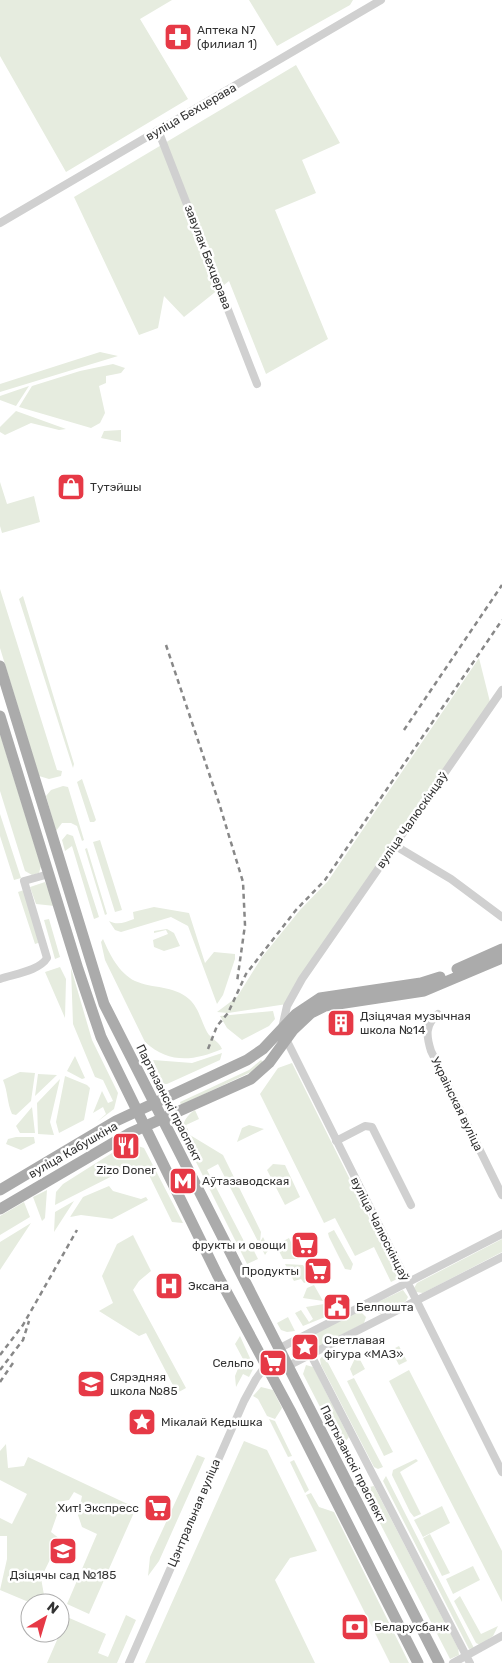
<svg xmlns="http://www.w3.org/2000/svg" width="502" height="1663" font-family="Rubik,sans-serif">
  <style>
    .green { fill: #e6ecdf }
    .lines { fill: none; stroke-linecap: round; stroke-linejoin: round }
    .street { stroke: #d0d0d0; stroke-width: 8 }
    .primary { stroke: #ababab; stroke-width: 11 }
    .rail { stroke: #888; stroke-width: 2.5; stroke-dasharray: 5 4; stroke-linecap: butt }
    .labels { text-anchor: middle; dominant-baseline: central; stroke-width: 5; stroke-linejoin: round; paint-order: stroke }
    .poi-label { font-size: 12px; fill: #333; stroke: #fff; text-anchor: start }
    .street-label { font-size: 12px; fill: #333; stroke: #fff }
  </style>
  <rect width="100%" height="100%" fill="#fff"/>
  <path class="green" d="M0 0H172L140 19 188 99 66 172 0 56Z
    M249 0H353L350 5 277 46Z
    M296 65 340 143 302 160 316 193 275 210 328 339 266 374 229 281 184 317 164 296 158 328 139 335 74 197Z
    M100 352 118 356 0 392V384Z
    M113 364 125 368 121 373 106 376V383L99 386 105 413 100 423 91 428 19 407 32 386 80 371Z
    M29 386 16 406 0 400V396Z
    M16 411 66 429 59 430 31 423 5 435 0 432V427Z
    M121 430V442L101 438 104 431Z
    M0 482 7 504 34 496 40 522 2 533 0 526Z
    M0 589 57 770 62 771 61 776 49 779 39 776 0 648Z
    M23 596 74 764 73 768 19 599Z
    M479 658 490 702 287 1004 228 1013 217 1012 237 997 262 957 300 910 328 881Z
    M0 734 41 866 39 873 32 875 25 871 0 791Z
    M82 779 96 820 94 822H90L77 782Z
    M63 786 68 787 84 840 82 841 77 826 71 823H62L56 831 46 796 51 790Z
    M0 814 21 878 14 880 0 836Z
    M67 834 73 836 99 917 94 919 72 846 65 851 62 840Z
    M100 840 122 910 115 912 93 842Z
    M87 848 107 914 105 915 85 849Z
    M45 882 55 906 36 904 30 887Z
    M24 890 41 942 35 944 18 892Z
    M154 907 189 913 205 963 214 952 235 954V959L223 995 217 1004 188 926 171 917 121 932 115 930 109 921C118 926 125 922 134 919L133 912Z
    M49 919 60 957 55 959 44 920Z
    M167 929 174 933 180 946 164 951 154 947 153 940 168 934 166 930 154 933V931Z
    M103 939C110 955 119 973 135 981 153 989 173 985 189 999 199 1008 201 1021 207 1032 211 1039 219 1041 222 1049 194 1061 169 1064 145 1042L105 960 101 942Z
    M60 967 66 979 65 1018 45 972Z
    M71 968 92 1040 118 1093 114 1109 97 1122 106 1114 103 1107 93 1113 102 1091 108 1103 113 1101 103 1080 95 1077 73 1024Z
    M273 1011 275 1019 269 1026 242 1040 227 1028 220 1016Z
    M222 1053 220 1060 167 1084H159L152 1078 159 1074 153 1060 192 1063Z
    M75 1056 85 1078 82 1079 67 1071Z
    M261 1060 263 1062 251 1072 181 1105 180 1102 249 1070Z
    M292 1063 399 1278 391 1282 374 1247 355 1256 335 1218 324 1223 260 1094 278 1068Z
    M20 1072 35 1073 31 1101 16 1115 12 1114C7 1103 8 1092 3 1080Z
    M38 1074 57 1075 35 1096Z
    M65 1076 87 1085 90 1088 84 1120 59 1133 56 1122Z
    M60 1079 50 1122 54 1135 38 1134 37 1103Z
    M32 1107 35 1133H20L16 1126Z
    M195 1110 199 1119 186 1125 190 1135 223 1155 261 1232 260 1242 263 1237 269 1249 265 1255 218 1164 207 1170 248 1249 252 1247 258 1259 247 1264 183 1136C181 1126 185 1116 195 1110Z
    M249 1125 264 1129 237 1142 242 1128Z
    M16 1137H34L35 1143 21 1150 6 1144 8 1139Z
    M132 1144 144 1148 183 1223 172 1222 147 1171 142 1169 138 1171 134 1165 55 1205 56 1192 63 1184 123 1146Z
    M273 1164 285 1165 300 1197 285 1205 267 1170Z
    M109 1186 113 1191 141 1199 146 1197 148 1200 112 1219 81 1215 70 1217 83 1197Z
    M47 1190 45 1218 42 1221 33 1197Z
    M74 1201 54 1232 55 1212Z
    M24 1202 30 1217 0 1235V1216Z
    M31 1223 0 1270V1242Z
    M334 1230 353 1264 351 1270 345 1269 329 1237 328 1233Z
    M133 1235 151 1271 139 1281 133 1290 186 1388 177 1393 146 1333 139 1336 99 1311 113 1303 102 1276 117 1244Z
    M289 1238 299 1259H283L276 1245Z
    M502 1239V1252L423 1293 416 1292 414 1288 417 1283Z
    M285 1264 303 1265 311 1280 304 1283 301 1279 294 1281Z
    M314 1285 323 1301 303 1298 307 1288Z
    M403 1290 408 1297 406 1301 380 1314 373 1311 374 1304Z
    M324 1304 330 1315 303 1326 295 1313 301 1310 309 1322 313 1319 306 1307Z
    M357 1312H361L366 1317 364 1323 301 1356H296L292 1353V1348L295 1343Z
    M288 1317 295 1331 287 1332 281 1330 277 1323Z
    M240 1336 254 1367 249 1377 243 1374 236 1387 235 1376 239 1366 237 1362 243 1359 235 1344Z
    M399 1346 407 1361 399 1365 391 1350Z
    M327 1351 330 1357 326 1359 383 1467 378 1469 374 1467 321 1365 320 1359Z
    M357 1354 365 1369 353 1376 350 1369Z
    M306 1365 313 1367 349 1437 343 1444 365 1488 374 1486 458 1648 459 1655 450 1659 448 1655 303 1374Z
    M409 1370 502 1551V1602L389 1381Z
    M354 1378 393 1452 384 1456 347 1381Z
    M261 1387 273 1390 282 1408 275 1419 267 1416 258 1399 253 1396Z
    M269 1419 275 1421 292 1456 288 1457Z
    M244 1441 267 1450 317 1551 290 1558 275 1580 315 1663H145Z
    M6 1444 8 1468 24 1466 28 1457 136 1508 89 1614 67 1604 97 1534 82 1527 78 1515 82 1496 74 1492 69 1500 57 1502V1515L51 1532 60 1539 41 1578 44 1595 36 1603H31L0 1590 7 1559V1536H0V1518L12 1524 27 1494 0 1480V1451Z
    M197 1455 205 1458 159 1561 148 1576 150 1557Z
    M416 1459 418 1461 400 1472 421 1514 414 1517 410 1512 392 1475 393 1470Z
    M294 1460 309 1490 305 1493 290 1462Z
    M386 1476 474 1648 469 1649 383 1481Z
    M311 1493 319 1507 334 1512 409 1663H390L306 1495Z
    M442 1506 450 1523 423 1537 414 1520Z
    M430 1534 450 1573 442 1576 423 1538Z
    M473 1566 480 1580 453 1594 446 1579Z
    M460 1596 481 1634 498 1626 493 1636 480 1645 476 1643 454 1601Z
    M126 1615 136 1620 117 1663H47L67 1617 106 1634 98 1653 108 1657Z"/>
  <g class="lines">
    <path class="street" d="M158 130 257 384
      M0 223 381 0
      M394 845 451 879 502 917
      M0 979C14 974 39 971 47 958L24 881 49 874
      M438 1014C425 1025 426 1035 431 1051L502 1195
      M282 1028 287 1006 302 979 502 690
      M286 1039 502 1472
      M336 1141 365 1126 372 1127 411 1205
      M311 1355 470 1663
      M266 1366H288L502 1257
      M129 1663 244 1401 256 1379 278 1349 502 1234
      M453 1663 502 1636"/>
    <path class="primary" d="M0 666 104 1004 439 1663
      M0 716 78 969 101 1037 218 1276 290 1410 418 1663
      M457 969 502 949
      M0 1190 116 1121 247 1060 263 1049 296 1014 320 998 421 983 440 977
      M0 1209 130 1133 251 1079 269 1063 293 1030 311 1013 325 1006 424 991 502 958"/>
    <path class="rail" d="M166 645 219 803 243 882 245 925 237 982
      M404 730 502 585
      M208 1049 217 1026 228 1013 246 974 296 910 325 880 502 620
      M0 1355 23 1325 77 1230
      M0 1370 23 1340 29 1321
      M0 1382 13 1363"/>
  </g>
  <defs>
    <symbol id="pharmacy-square" viewBox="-11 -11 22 22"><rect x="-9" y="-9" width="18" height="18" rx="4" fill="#e63946" stroke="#fff"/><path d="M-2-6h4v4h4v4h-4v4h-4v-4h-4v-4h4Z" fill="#fff"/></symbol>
    <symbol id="shop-square" viewBox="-11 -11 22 22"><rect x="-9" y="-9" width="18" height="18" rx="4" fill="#e63946" stroke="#fff"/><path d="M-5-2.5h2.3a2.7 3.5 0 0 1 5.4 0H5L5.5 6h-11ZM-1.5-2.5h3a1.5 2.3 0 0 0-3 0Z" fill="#fff"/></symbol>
    <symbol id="building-square" viewBox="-11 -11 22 22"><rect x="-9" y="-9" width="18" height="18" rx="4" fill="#e63946" stroke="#fff"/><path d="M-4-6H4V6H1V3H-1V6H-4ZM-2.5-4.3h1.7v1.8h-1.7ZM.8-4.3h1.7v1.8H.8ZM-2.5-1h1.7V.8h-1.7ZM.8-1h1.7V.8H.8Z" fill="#fff"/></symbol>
    <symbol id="restaurant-square" viewBox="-11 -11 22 22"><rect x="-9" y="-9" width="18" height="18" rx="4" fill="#e63946" stroke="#fff"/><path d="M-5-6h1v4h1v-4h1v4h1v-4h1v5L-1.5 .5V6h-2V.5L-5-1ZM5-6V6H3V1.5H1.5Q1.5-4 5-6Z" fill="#fff"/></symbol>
    <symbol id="metro-square" viewBox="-11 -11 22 22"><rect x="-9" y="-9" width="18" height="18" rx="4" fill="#e63946" stroke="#fff"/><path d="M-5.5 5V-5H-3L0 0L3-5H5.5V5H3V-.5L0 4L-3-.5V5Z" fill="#fff"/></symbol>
    <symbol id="supermarket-square" viewBox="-11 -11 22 22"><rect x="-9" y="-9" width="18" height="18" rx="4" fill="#e63946" stroke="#fff"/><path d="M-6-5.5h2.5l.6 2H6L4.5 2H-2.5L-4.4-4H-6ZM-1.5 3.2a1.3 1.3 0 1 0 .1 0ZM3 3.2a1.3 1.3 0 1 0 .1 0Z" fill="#fff"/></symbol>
    <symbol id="hospital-square" viewBox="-11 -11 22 22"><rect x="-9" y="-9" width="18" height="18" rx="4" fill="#e63946" stroke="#fff"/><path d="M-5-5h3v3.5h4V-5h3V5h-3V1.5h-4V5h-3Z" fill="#fff"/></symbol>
    <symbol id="civic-square" viewBox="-11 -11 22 22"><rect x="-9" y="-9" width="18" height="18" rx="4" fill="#e63946" stroke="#fff"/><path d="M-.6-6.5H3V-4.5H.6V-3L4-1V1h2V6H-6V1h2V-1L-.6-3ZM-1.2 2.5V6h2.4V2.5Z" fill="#fff"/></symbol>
    <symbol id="sight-square" viewBox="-11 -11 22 22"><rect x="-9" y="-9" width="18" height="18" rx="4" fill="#e63946" stroke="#fff"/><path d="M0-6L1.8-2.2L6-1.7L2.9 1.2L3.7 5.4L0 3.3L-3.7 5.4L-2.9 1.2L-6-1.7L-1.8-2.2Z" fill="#fff"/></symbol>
    <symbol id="school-square" viewBox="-11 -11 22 22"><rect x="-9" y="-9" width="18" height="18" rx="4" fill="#e63946" stroke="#fff"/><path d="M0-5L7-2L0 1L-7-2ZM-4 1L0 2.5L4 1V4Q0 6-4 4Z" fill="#fff"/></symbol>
    <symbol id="bank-square" viewBox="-11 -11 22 22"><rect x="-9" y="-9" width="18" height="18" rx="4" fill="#e63946" stroke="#fff"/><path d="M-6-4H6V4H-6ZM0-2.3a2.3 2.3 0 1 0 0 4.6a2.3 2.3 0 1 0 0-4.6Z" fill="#fff"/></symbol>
  </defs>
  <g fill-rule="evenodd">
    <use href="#pharmacy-square" x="162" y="21" width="32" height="32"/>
    <use href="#shop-square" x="55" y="471" width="32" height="32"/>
    <use href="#building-square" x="325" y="1007" width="32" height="32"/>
    <use href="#restaurant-square" x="110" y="1130" width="32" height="32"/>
    <use href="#metro-square" x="167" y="1165" width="32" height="32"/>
    <use href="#supermarket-square" x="289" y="1229" width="32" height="32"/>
    <use href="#supermarket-square" x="302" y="1255" width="32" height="32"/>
    <use href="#hospital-square" x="153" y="1270" width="32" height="32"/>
    <use href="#civic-square" x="321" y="1291" width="32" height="32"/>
    <use href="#sight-square" x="289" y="1331" width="32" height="32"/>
    <use href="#supermarket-square" x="257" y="1347" width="32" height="32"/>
    <use href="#school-square" x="75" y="1368" width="32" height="32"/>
    <use href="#sight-square" x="126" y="1406" width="32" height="32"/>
    <use href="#supermarket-square" x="142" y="1492" width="32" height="32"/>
    <use href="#school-square" x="47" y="1535" width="32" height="32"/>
    <use href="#bank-square" x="339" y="1611" width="32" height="32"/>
  </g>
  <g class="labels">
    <g class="poi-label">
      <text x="197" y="30">Аптека N7<tspan x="197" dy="14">(филиал 1)</tspan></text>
      <text x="90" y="487">Тутэйшы</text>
      <text x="360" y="1016">Дзіцячая музычная<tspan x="360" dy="14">школа №14</tspan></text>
      <text x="126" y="1170" text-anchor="middle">Zizo Doner</text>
      <text x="202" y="1181">Аўтазаводская</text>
      <text x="286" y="1245" text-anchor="end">фрукты и овощи</text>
      <text x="299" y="1271" text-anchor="end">Продукты</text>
      <text x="188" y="1286">Эксана</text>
      <text x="356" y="1307">Белпошта</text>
      <text x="324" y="1340">Светлавая<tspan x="324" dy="14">фігура «МАЗ»</tspan></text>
      <text x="254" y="1363" text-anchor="end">Сельпо</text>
      <text x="110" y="1377">Сярэдняя<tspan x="110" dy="14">школа №85</tspan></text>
      <text x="161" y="1422">Мікалай Кедышка</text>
      <text x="139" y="1508" text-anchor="end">Хит! Экспресс</text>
      <text x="63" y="1575" text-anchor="middle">Дзіцячы сад №185</text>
      <text x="374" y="1627">Беларусбанк</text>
    </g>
    <g class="street-label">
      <text transform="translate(191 112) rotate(-30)">вуліца Бехцерава</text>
      <text transform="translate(208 257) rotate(69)">завулак Бехцерава</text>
      <text transform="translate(412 820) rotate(-55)">вуліца Чалюскінцаў</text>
      <text transform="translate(169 1103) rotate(63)">Партызанскі праспект</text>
      <text transform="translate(457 1104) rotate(64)">Украінская вуліца</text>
      <text transform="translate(73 1150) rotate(-30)">вуліца Кабушкіна</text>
      <text transform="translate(380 1229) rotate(63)">вуліца Чалюскінцаў</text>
      <text transform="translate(353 1464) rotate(63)">Партызанскі праспект</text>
      <text transform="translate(194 1513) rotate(-67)">Цэнтральная вуліца</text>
    </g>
  </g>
  <g transform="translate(45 1618) rotate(38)"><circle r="24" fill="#ffffff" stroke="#adadad"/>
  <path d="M0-4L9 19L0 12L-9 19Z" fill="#e63946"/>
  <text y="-8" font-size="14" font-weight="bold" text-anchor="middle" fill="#333333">N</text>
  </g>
</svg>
